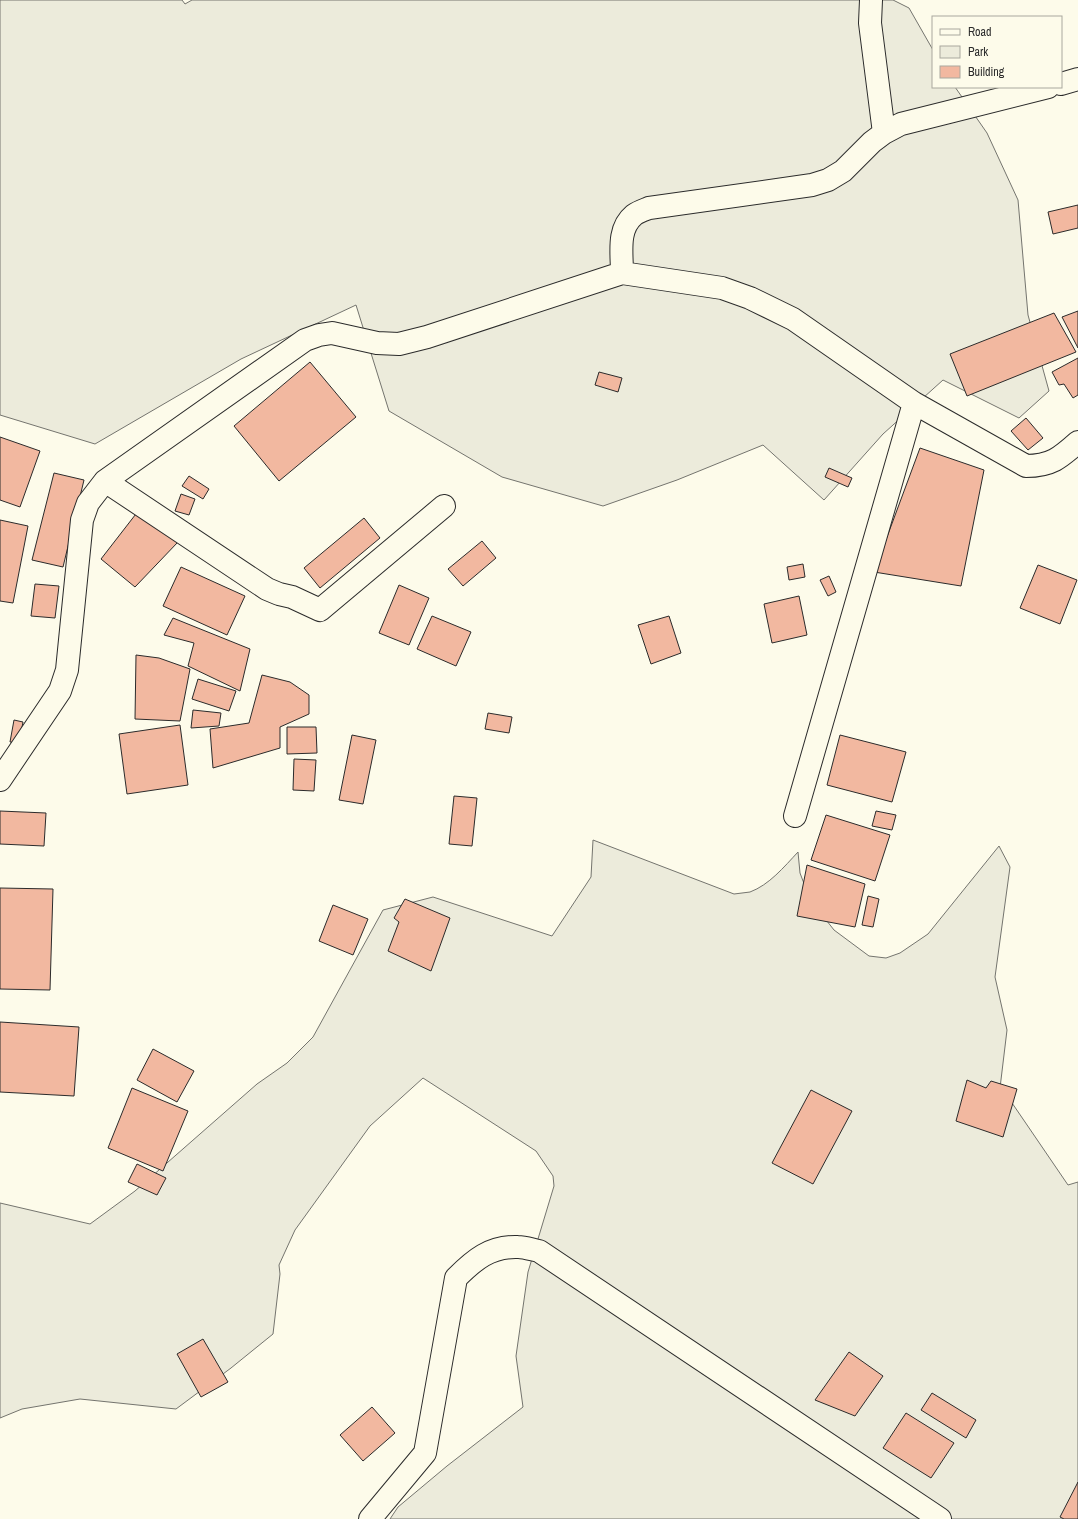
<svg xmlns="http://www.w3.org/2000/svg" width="1078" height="1519" font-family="'Archivo Narrow',sans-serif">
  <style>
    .green { fill: #ecebdb; stroke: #74746e }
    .building { fill: #f2b8a0; stroke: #2b2b2b }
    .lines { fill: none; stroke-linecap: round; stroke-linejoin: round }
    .minor-casing { stroke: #2b2b2b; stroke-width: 24 }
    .minor { stroke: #fdfbea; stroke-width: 22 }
  </style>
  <rect width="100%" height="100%" fill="#fdfbea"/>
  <path class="green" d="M0 0H182L185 4 192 0H893L909 8 933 50V87H955L987 133 1018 200 1028 315 1049 391 1019 418 943 380 883 434 824 500 763 445 677 480 603 506 502 477 389 411 356 305 241 359 95 444 0 415Z
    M593 840 734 894C739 893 745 893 750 892 769 885 784 867 798 852L800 873 803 881 823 916 834 930 869 956 886 958 900 953 928 934 999 846 1010 867 995 977 1007 1030 1000 1088 1010 1100 1068 1185 1078 1182V1519H390L398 1507 447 1466 523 1407 516 1356 528 1272 554 1186 553 1176 536 1151 423 1078 370 1126 295 1230 279 1265 280 1274 273 1334 231 1368 176 1409 80 1399 22 1409 0 1418V1203L90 1224 135 1191 257 1084 287 1063 313 1037 383 910 433 897 552 936 591 877Z"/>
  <path class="building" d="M1078 205V228L1053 234 1048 212Z
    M1078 311V348L1062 317Z
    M1054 313 1076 352 967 396 950 354Z
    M1078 358V395L1073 398 1064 384 1059 385 1052 372Z
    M310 362 356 417 279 481 234 426Z
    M599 372 622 378 618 392 595 385Z
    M1026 418 1043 438 1028 450 1011 431Z
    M0 437 40 451 20 507 0 500Z
    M920 448 984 470 961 586 874 572Z
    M829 468 852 478 848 487 825 477Z
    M54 473 84 480 63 567 32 560Z
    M189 476 209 489 203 499 182 486Z
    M181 494 195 499 189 515 175 511Z
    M139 510 178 542 135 587 101 559Z
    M364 518 380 538 320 588 304 568Z
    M0 520 28 526 13 603 0 601Z
    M482 541 496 558 463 586 448 569Z
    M803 564 805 577 789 580 787 567Z
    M1038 565 1077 580 1060 624 1020 608Z
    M181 567 245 596 227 635 163 606Z
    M829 576 836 592 828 596 820 580Z
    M35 584 59 586 55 618 31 616Z
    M399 585 429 598 409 645 379 633Z
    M799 596 807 635 772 643 764 604Z
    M432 616 471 632 456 666 417 649Z
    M669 616 681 653 651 664 638 625Z
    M173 618 250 649 240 691 188 666 194 643 164 635Z
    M136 655 159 658 190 669 180 721 135 719Z
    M262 675 290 682 309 695V714L280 727V748L213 768 210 729 249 723Z
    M198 679 236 691 229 711 192 699Z
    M193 710 221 713 219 726 191 728Z
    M488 713 512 717 509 733 485 729Z
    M14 720 23 722 19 743 10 742Z
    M180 725 188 785 127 794 119 734Z
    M287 727H316L317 753 287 754Z
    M352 735 376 740 363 804 339 800Z
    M840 735 906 752 892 802 827 785Z
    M294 759 316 760 314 791 293 790Z
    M454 796 477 798 472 846 449 844Z
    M0 811 46 813 44 846 0 844Z
    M876 811 896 815 892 830 872 826Z
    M826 815 890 835 875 881 811 860Z
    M807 865 865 884 855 927 797 916Z
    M0 888 53 889 50 990 0 989Z
    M868 896 879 899 873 927 862 925Z
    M405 899 450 918 431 971 388 951 399 922 394 918Z
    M333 905 368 919 353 955 319 941Z
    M0 1022 79 1027 74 1096 0 1092Z
    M153 1049 194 1071 177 1102 137 1080Z
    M967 1080 986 1088 991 1081 1017 1089 1003 1137 956 1121Z
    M132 1088 188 1111 163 1171 108 1148Z
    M811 1090 852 1111 813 1184 772 1163Z
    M137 1164 166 1178 157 1195 128 1182Z
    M203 1339 228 1382 201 1397 177 1354Z
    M849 1352 883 1376 855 1416 815 1400Z
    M932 1393 976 1420 966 1438 921 1410Z
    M372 1407 395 1433 363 1461 340 1435Z
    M906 1413 954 1443 931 1478 883 1448Z
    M1078 1482V1519H1064L1060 1517Z"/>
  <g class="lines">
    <defs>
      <path id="minor" d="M871 0 870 23 884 133
        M1061 84 1078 79
        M622 273C622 253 617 229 634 215 638 212 644 210 649 208L812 185 828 180 843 171 872 142 884 133 901 124 1048 87
        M105 481 267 589 279 594 292 597 320 610 444 506
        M0 780 60 691 67 670 82 520 88 503 105 481 305 340 319 335 332 333 377 343 399 344 427 337 622 273 722 288 750 298 793 319 914 403 1026 466C1051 466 1060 458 1078 442
        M795 816 914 403
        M370 1519 425 1453 456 1278C474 1260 490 1246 518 1247 525 1247 533 1250 539 1251L940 1519"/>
    </defs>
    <use href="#minor" class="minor-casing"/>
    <use href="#minor" class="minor"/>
  </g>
  <rect x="932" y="16" width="130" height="72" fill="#fdfbea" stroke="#a9a89e"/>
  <rect x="940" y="29" width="20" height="6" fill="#fdfbea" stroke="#a9a89e"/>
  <text x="968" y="36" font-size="12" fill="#2b2b2b">Road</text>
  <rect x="940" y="46" width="20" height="12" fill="#ecebdb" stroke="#a9a89e"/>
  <text x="968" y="56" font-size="12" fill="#2b2b2b">Park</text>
  <rect x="940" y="66" width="20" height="12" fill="#f2b8a0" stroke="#a9a89e"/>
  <text x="968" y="76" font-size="12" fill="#2b2b2b">Building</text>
</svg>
